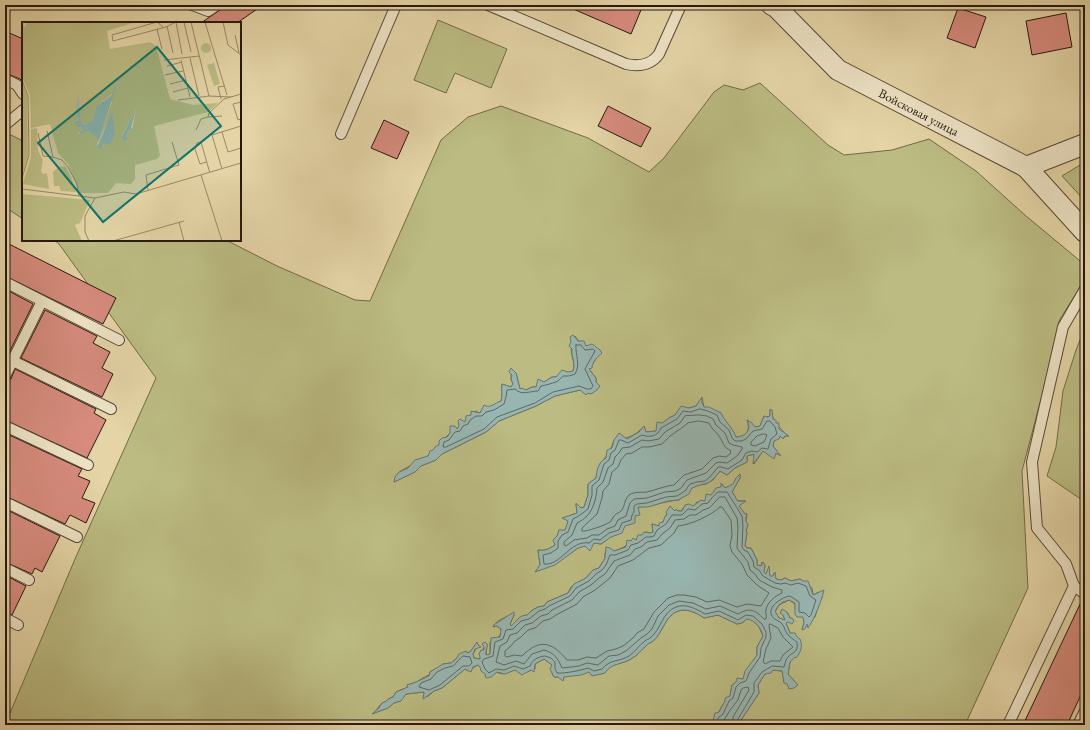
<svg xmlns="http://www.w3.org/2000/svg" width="1090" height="730" font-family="'EB Garamond',serif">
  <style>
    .green { fill: #bbbb82; stroke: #716a48; fill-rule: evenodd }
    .water { fill: #98b6b1; stroke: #6b7770 }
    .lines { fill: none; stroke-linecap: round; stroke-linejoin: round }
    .shore { stroke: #606860; stroke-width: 1 }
    .building { fill: #d68b7d; stroke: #27190f }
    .service-casing { stroke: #564835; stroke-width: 12 }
    .minor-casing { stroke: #564835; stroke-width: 22 }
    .service { stroke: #ede3c5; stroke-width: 10 }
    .minor { stroke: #ede3c5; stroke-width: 20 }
    .labels { text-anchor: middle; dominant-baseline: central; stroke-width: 3.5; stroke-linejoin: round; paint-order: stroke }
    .street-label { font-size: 13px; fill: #27190f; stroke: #ede3c5 }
    .inset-road { fill: none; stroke: #98896a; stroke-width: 1 }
    .view { fill: #0f766e; fill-opacity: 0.15; stroke: #0f766e; stroke-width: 2 }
    .inset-edge { fill: none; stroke: #27190f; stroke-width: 2 }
  </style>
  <rect width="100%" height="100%" fill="#e4d4a6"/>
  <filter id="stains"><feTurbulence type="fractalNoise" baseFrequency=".005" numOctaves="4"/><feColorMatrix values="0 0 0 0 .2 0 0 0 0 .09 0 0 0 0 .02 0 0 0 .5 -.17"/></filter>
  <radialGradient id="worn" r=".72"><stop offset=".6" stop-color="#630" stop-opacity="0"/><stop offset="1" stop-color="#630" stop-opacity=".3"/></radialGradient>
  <path class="green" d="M438 20 507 49 491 88 455 73 446 93 414 80Z
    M760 83 828 145 844 155 892 150 929 139 976 171 1026 216 1085 265V279L1059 321 1046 380 1022 471 1028 588 965 725H742L741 720 759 693 758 685 765 674 772 670 782 671 784 682H795L788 674 790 662 795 657 796 637 790 633 786 623 790 618 787 612 783 615 785 620 779 618 775 612 779 605 789 600 795 604V609L803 616 804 623 802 629 815 617 819 603 822 598 819 592 813 595 812 588 800 579 791 581 785 578 781 580 776 579 774 573 773 577 767 575 764 572 765 565 762 562 761 566 757 565V560L751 548H747L745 545 747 533 746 531 748 524 746 522 747 514H745L739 506 745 501C733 501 739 500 732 492L740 478V475L736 478 734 484 725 488 722 484 721 487 706 501 697 502 693 507 683 508 682 511H675L670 506C668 514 665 520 659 526L652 524 653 532 650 533 646 532C633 542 621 551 605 553V558L599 568 593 570 586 578 571 587 568 593 547 602 544 606 538 607 531 611 527 615 519 618 511 627 510 624 514 615C506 616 498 620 493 626H497L501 629C502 637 496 639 490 642V654L486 655 487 644 484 647 480 659 474 658 473 654 478 645 477 643 470 652 466 653V651L451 663 443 664 440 667 435 669 430 672 429 675C424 677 421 679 417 682 414 683 410 684 407 685L408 687 396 692 393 697C388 698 387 702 382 703L374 713 388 708 394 703 397 702 406 694 424 692 427 697 434 691 442 688 465 669 468 671 478 665 481 667 502 674 515 670C523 674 527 671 535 669V664L544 659 552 665V673L554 677H558L563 680 564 677C573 674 580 675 589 671L596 675 604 673C611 662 620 665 631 659 637 656 642 649 647 645 648 643 651 643 652 642 663 634 664 616 678 611 687 608 697 613 704 618L718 615 737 624 742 623 747 619H752L759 627 763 636 757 647V655L743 679 732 685 730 696 722 706 719 712 715 714 713 721 705 725H554L550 723 543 725H5L75 559 156 378 59 244 54 240H226L277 266 355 300 370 301 441 140 468 117 501 106 588 138 649 172 664 158 714 92 724 85 743 90ZM575 336C578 341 583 346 590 346L598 356 589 369 596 378V382L580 390 555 396 536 406 499 421 486 432 442 454 436 460 421 466 415 472 394 482 399 472 428 456 450 433 457 429 459 426 465 422 475 411 480 413C484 410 488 409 492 406 496 405 497 402 501 401 503 395 501 390 502 384L511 387 513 384 511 379V369L516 373 520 389 526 390 532 387H536L552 377H556L573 371C575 364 573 361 572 355 570 349 572 341 575 336ZM702 398 704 407 721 413C724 422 732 427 735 437 746 437 751 431 747 420L755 427 760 426 764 416 767 417 770 416V410C774 422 778 427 788 436H784V438L780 436 774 441 773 446 780 455C774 452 768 455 763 451L754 464V454L747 456V462L735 468 727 475 720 471 713 480 706 484 698 485 692 488 679 500C664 501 652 507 638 507L635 516 624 526 601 544 594 543 578 548 571 553 536 571 540 565 538 550C545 551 549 549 555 545L559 530 565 531 569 521 563 518 577 513 576 504 581 508 584 507 588 495V484L596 478C598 463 610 455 614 440 626 439 636 436 644 426L646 432 656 431 669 418 689 408 696 406Z
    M7 133 23 141V219L5 207V134Z
    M1085 162V201L1062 176Z
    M1085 328V502L1047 476 1056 447 1063 391 1076 350Z"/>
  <path class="water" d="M573 335 578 341H584L586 346 592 344 600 350 602 353C598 357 592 361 592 368L589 369 596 378V382L600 386 597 390 591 394 588 393 586 395 580 390 555 396 536 406 499 421 486 432 442 454 436 460 421 466 415 472 394 482 395 477 399 472 408 468 415 460 428 456 430 451 433 450 436 446 439 445V441L442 438 447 437 450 433V426H455L457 429 459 426 458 421 460 419 465 422 466 416 471 415V411L480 413 484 405C491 409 494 403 501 401 503 395 501 390 502 384L511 387 513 384 511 379 512 375 509 372 511 368 516 373 520 389 522 388 526 390 532 387H536L538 379 544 382 552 377H556L562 370 568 372 573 371C576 363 571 357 572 349L569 346 571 342 570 337Z
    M702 397V403L704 407H709L721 413C725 422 732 426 736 437 746 437 752 429 747 420L752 423 755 427 760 426 764 416 767 417 770 416V409L772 410 773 419 776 420V423H779V429L789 436H785L783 439 780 436 779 439 774 441 773 446 781 456 776 453 774 459 763 451 753 464 754 454 747 456V462L735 468 727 475 720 471C708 487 708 481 692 488L689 494 678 500 668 501 648 507H638L640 515 635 516V523L625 526 622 533 611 537 601 544 594 543 590 551 585 546 578 548 555 565 535 572 540 565 538 550C545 551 549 549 555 545L553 540 557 536 559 530H565L568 521 562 518 577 513 576 503 581 508 584 507 588 495V484L596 478C597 470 598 462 606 458L607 450 612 448 614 440 619 433 627 439 639 432 644 426 646 432 656 431 657 422 662 423 669 418 675 415 681 406 689 408 696 406Z
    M740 474V478L732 492C739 501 733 502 746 501L739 506 745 514H747L746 517V522L748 524 746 531 747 533 745 545 747 548H751L757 560V565L761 566 763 562 765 565 764 572 766 574 769 566 770 576H773L775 572 776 579 781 580 785 578 791 581 800 579 803 581H808L813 595 824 590C822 600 814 620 808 628L807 624 805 629 802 630 804 623 803 617H797L795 614V603L789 600 783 602 779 605 775 611 779 618 785 620 783 615 780 613 782 609 787 612 790 618H792L794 621 792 624 788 622 786 623 790 633H795L797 637 800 639C803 646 801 652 796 658L795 657 790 662 788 674 798 685 794 688 789 689 787 684 784 683 782 671 773 670 771 673 765 674 758 685 759 693 741 720 742 725H705L713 721 715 713 719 712 725 701V698L730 696 732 685 736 682 737 678 743 679 745 671 757 655V647L763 636C761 628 755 620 747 619L742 623 737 624 718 615 704 618C697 613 687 608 678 611 664 616 663 634 652 642 651 643 648 643 647 645 642 649 637 656 631 659 621 665 611 663 605 673L592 676 589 672 581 675 564 677 563 681 558 677H554L550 669 552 665 544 659 535 664 534 672 531 670 522 675 515 670 505 674 497 672 491 677 486 678 485 674 481 671 480 667 478 665 473 667 471 672 465 669 442 688 434 691 423 699 424 692 406 694 401 701 394 703 388 708 372 714 379 708 382 703C387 702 388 698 393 697L396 692 408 687 407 685 416 682 429 676 430 672 443 664 451 663 456 659 459 654 466 651 467 653 470 652 477 642 478 645 481 647 475 649 473 654 474 658 480 659V657L479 654 481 650H484V647L482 644 485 642 487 644C488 648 485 651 486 655L490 654 491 638 500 637 501 629 497 626 493 627 495 624 514 612V615L510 624 511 626C517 621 519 615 527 615L531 611 538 607 544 606 547 602 568 593 574 584 586 578 593 570 599 568 605 558 606 547 610 548 614 551 626 547 627 540 631 541 633 538 636 540 638 535H642L644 532 650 533 653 532 652 524 659 526V523L663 522 665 516 667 515 666 512 670 506 675 511 676 509 678 511H682L685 505 689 504 693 506 701 500 705 501 706 494 711 495 716 488 721 487V483L725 488 733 484 736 478Z"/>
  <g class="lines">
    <path class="shore" d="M576 345H581L585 350 593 349 595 351 585 369 593 386 591 389H587L579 386 553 392 535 403 497 417 484 429 446 447H443L444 442 449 440 455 432 460 431 463 426 468 424 470 420 476 416H482L486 412 494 410 504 404 506 397 507 390 515 389C522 396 529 391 538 391L541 386C543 386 557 382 558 381 559 380 563 376 563 376H569L575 374C581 364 575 355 576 345Z
      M700 409 708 411 717 415 720 422 729 430 732 438 735 441H742L746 439 753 431 762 429 767 421H770L775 427 777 434 771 439 768 449 762 448 757 452 752 451 746 453 742 460 728 469 721 467H718L710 477 705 481 697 482 690 484 685 491 677 496 666 497 647 503 637 504 634 506V512L632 515 631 520 622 523 619 530 609 533 600 540 594 539 589 543C570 540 561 566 544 564L543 555 551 553 558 548V541L562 535 568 532 573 519C579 516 583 513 588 509L592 495V486L599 480 604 464 609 460 611 453 615 450 619 440H621L628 443 642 435C650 438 658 436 661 428L677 419 683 411 690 412Z
      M699 415 707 416 713 419 716 425 725 433 729 443 733 445 742 447V449L737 456 727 463 720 462 716 463 706 473 687 480 681 488 676 491 665 492 647 498 634 499 630 503 626 516 618 520 615 526 607 529 599 535H592L587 538 574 540 566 546 564 545V542L572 535 577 523C591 517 596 503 597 488L603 482 608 468 613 464 615 457 619 453 622 448 630 447 642 440 648 441 659 439 665 432 680 423 685 416Z
      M699 421 709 423C711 429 716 431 719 436 724 443 722 446 731 451L730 454 726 457 719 456 713 458 702 469 684 475 674 485C664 486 656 490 647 492 641 493 635 491 629 495 624 500 625 507 621 511 619 513 617 513 616 514 613 516 612 520 610 522 606 525 586 532 582 531V528L597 514 602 498 603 491 609 484 612 472 618 467 621 460 626 454 632 453 642 447H649L662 444 670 436 683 427 688 423Z
      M764 434 767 435 764 442 755 446 751 445V442L757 436Z
      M720 497H725L737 518 738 527 737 548 748 562 750 570 755 574 759 580 772 587 782 590V593C775 596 768 602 766 609 765 612 767 616 766 619H764C755 610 750 607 738 614L720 606 706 609 693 603 679 601 669 605 658 616 652 629 647 634 641 638 626 651 618 655 609 656 598 665 587 663 579 666 562 668C558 659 555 653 544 650L532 654 524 664 516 661 504 665 496 662 500 646 507 642 510 635 517 633 525 625 532 623 541 616 548 614 552 610 572 600 579 592 591 585 599 578 605 574 614 561 630 555 635 549 641 547 647 542 657 540 662 534 670 528 675 520 684 519 690 515H696L703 510 709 508Z
      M720 507H722L731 520 732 535 730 546 732 552 742 564 747 575 757 585 769 593 761 606 747 604 737 607 719 600 707 602 696 597 684 595H677L668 598 654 612 644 629 637 633 633 638 623 646 616 649 607 651 596 658 587 657 578 660H567C552 642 540 638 522 656L514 655 507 657 505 656V651L511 646 515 641 521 637 528 630 535 628 543 621 550 619 556 615 577 604 583 597 595 590 610 578 618 566 633 560 649 548 661 545 674 533 678 526C690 525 712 515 720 507Z
      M770 624 778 628 783 637 793 647 783 655 780 661H771L765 664 763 662 766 649 771 638 769 626Z
      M463 656 470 657 472 663 469 666H463L440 685 429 690 419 687 421 683 431 679 437 672 445 668 453 666Z
      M713 725 716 723 719 717 723 714 729 701 733 698 736 687 740 683 746 681 749 673 760 657 761 648 766 637V632L762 624 753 616 746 615 738 620 719 611 705 614C696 609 686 603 676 607 662 612 661 630 650 638 648 640 647 639 645 641 639 645 635 652 629 656 619 662 610 659 602 669L594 671 588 668C582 670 564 674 557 673L555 669V662L551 658 545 656C538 657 533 659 530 666L523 669 514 666 504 670 496 669 489 673 485 669 482 662 484 659 493 656 495 642 503 639 506 630 513 629 521 621 529 619 539 611 545 609 549 606 570 596 576 588 589 581 596 574 602 570 606 565 610 555H615L628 550 631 545 638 543 646 537H650L654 536 657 530 666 524 672 515H682L688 509 695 510 702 504 708 503C711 499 714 495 718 492H727L742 516 743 526 742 547 744 550 748 552 753 561 754 567 759 570 763 576 775 583 781 584 785 583 791 585 798 583 806 586 810 596 816 600 811 615 809 617 805 613 799 612V602L790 596C783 597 769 605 771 614 774 621 779 620 782 624 784 626 785 630 786 632 788 636 794 640 797 642 799 655 790 651 786 660 785 662 785 665 784 667L772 666 762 672 754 683V692L738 719V725
      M721 725 730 710 738 700 741 690 743 688 748 687 749 690 733 717V725"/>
  </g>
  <path class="building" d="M227 5H263L237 23H201Z
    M564 5H643L631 34Z
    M958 8 986 17 975 48 947 38Z
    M1066 13 1072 47 1032 55 1026 21Z
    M5 31 23 39V82L20 79 5 73Z
    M608 106 651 128 641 147 598 126Z
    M384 120 409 132 397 159 371 148Z
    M5 242 116 298 103 324 5 276Z
    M5 289 33 304 5 361Z
    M45 310 97 336 93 343 110 352 102 368 113 374 102 397 21 358Z
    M15 369 96 409 94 413 106 420 87 458 5 420V382L11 379Z
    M5 433 82 469 78 476 90 481 82 498 95 503 86 523 70 515 65 524 5 496Z
    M5 509 60 536 42 572 35 568 32 574 5 562Z
    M5 575 26 586 12 615 5 612Z
    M1082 600H1085V686L1067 725H1023Z"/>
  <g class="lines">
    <defs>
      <path id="service" d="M192 5 208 11 217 5
        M488 5 626 64C640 67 651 65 659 54L681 5
        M5 79 17 85 23 94
        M5 125 23 110
        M341 134 396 5
        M5 282 119 340
        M13 361 111 409
        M5 376 42 301
        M5 426 88 465
        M5 502 77 537
        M5 568 29 580
        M1074 586 1085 594
        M5 618 18 625
        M1008 725 1074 586 1066 564 1037 528 1032 462 1063 327 1085 289
        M1078 725 1085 711"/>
      <g id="minor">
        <path id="s1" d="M772 5 776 7 838 70 1026 167 1085 144"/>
        <path d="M1026 167 1085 232"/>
      </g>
    </defs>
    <use href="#service" class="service-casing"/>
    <use href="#minor" class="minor-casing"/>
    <use href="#service" class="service"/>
    <use href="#minor" class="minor"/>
  </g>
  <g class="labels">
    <g class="street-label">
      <text stroke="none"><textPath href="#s1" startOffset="184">Войсковая улица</textPath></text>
    </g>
  </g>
  <g transform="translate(22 22)">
    <rect width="219" height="219" fill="#e4d4a6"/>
    <path d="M5 0H114L85 9 88 27 128 20 134 24 148 77 171 83 196 81 186 90 132 104 138 133 135 137 113 143V157L109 162 94 161 86 171H57L47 143 36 131 28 102 9 106 8 73 0 55V2L3 5ZM96 62 88 76 90 80 78 115 67 109 57 112 56 109 61 108V106L55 105 53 99 57 98 55 73 59 100 63 103 71 98 74 84 88 74ZM114 87 110 109 107 108 104 114 107 118 103 119 100 113ZM90 90 91 114 89 120 81 121 77 127 75 122ZM179 26a5 5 0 1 1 10 0a5 5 0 1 1-10 0ZM192 41 198 62 192 64 185 43ZM0 59 5 74 6 133 0 153ZM15 106 16 129 21 138 19 149 21 152 25 151 27 167 1 162 9 135V107ZM43 144 49 155 54 170 39 169 37 164H32L31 150 37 145ZM0 172 68 178 58 201 53 203 60 219H0Z" fill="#bbbb82" fill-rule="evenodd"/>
    <path d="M96 59 77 118 67 109 58 112 56 107 60 109 61 106 55 105 52 100 57 98 54 89 56 70 59 100 63 103 71 98 74 84 89 74ZM114 87 109 105 111 109 107 108 104 114 107 118 102 119 100 114ZM90 89 93 112 88 123 81 121 79 127 75 126Z" fill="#98b6b1"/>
    <path class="inset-road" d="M154 0 160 32M162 0 169 30M169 0 187 74 209 75M183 0 205 73M201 0 206 23 219 33M145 4 151 31M141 5 135 0 90 13 91 19 144 5 154 0M135 7 140 27M213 13 217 31M168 36 177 74M142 38 177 34M159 38 168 75M145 44 160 40M143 53 161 49M0 58 6 74 7 133 0 156M148 62 164 58M151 70 166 66M199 77 196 65 203 64M156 78 187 74M219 80 211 82 216 98 219 97M200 94 186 95 187 91 202 77 219 72M174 108 179 97 186 95M25 109 31 135 40 138 46 145 55 162 57 174M200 110 206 130 219 126M16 111 21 134 31 135M184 140 178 142 173 127 175 121 179 120 187 148 188 150M200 147 190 113 219 104M179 153 200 219M0 167 73 176M126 168 124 153 157 143 150 120M157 200 162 219M67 219 63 210V194L73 176 102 170 114 172 219 141M91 219 162 199"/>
    <path class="view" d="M135 25 199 104 81 200 16 121Z"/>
    <rect width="219" height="219" class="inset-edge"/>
  </g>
  <rect width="1090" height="730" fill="none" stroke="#e4d4a6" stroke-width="20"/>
  <rect x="6" y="6" width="1078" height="718" fill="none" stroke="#27190f" stroke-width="2"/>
  <rect x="10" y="10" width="1070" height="710" fill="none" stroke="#27190f"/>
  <rect width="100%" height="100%" filter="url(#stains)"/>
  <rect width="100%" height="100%" fill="url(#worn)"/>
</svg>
